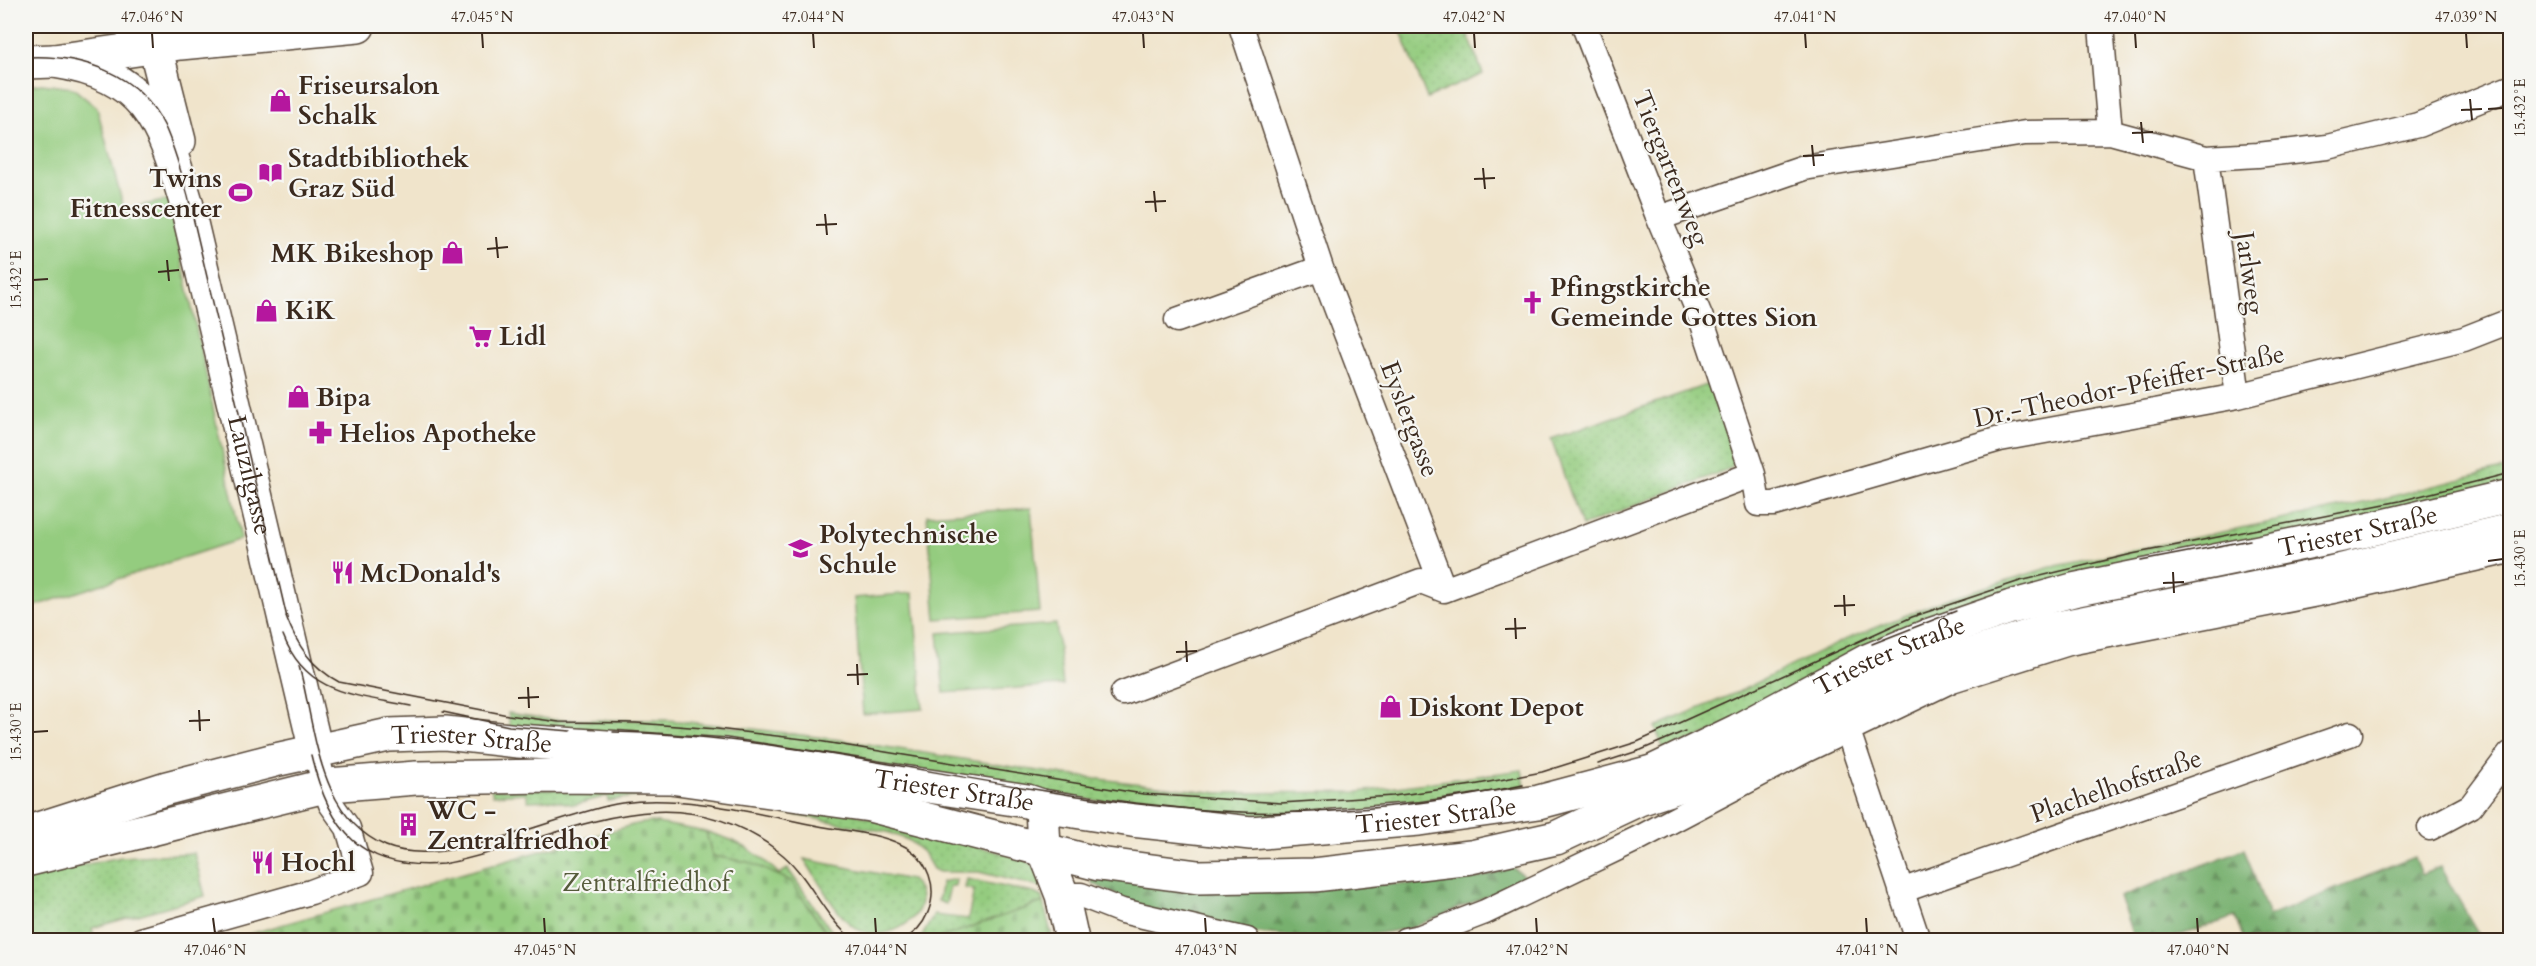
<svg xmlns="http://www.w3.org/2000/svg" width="2536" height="966" font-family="Cardo,serif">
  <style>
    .green { fill: url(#green-dots); stroke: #687b4e; stroke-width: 1.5 }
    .forest { fill: url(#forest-firs); stroke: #596d46; stroke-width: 1.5 }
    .cemetery { fill: url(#cemetery-stones); stroke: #687b4e; stroke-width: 1.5 }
    .pitch { fill: #94cc7f; stroke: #687b4e; stroke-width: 1.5 }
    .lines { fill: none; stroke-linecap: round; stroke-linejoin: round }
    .street-casing { stroke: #564638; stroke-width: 27 }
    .secondary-casing { stroke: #564638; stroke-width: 36 }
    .primary-casing { stroke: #564638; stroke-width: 36 }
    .street { stroke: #fff; stroke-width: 24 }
    .secondary { stroke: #fff; stroke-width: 33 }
    .primary { stroke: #fff; stroke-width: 33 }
    .tram { stroke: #3b2a1e; stroke-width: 1.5 }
    .ticks { fill: none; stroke: #3b2a1e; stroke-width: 2 }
    .labels { text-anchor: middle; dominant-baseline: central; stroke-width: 4.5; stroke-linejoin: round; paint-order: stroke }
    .poi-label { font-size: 26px; font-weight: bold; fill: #3b2a1e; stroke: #f6f6f2; text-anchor: start }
    .street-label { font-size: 26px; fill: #3b2a1e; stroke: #f6f6f2 }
    .park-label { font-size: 26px; fill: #565b3b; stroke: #f6f6f2 }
    .neatline { fill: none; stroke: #3b2a1e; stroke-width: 2 }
    .ticks-label { font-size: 15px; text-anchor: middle; fill: #3b2a1e }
  </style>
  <defs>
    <pattern id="green-dots" width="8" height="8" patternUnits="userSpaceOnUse" patternTransform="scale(1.5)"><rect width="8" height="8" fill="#94cc7f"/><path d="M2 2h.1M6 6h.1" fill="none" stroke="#80af6d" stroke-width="1.8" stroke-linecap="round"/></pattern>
    <pattern id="forest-firs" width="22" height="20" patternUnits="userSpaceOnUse" patternTransform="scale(1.5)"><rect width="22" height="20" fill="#77b06e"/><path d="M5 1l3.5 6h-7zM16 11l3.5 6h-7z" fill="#638f5a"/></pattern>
    <pattern id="cemetery-stones" width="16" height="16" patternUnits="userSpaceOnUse" patternTransform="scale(1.5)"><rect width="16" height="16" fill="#94cc7f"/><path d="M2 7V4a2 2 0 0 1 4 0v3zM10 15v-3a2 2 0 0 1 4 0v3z" fill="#80af6d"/></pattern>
  </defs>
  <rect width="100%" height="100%" fill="#f6f6f2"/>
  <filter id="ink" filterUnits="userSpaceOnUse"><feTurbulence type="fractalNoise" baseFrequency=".0167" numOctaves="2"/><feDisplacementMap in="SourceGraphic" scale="12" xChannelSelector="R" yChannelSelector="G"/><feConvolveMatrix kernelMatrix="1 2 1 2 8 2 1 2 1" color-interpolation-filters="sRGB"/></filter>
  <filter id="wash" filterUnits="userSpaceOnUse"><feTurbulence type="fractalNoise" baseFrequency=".008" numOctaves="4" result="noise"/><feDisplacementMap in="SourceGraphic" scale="24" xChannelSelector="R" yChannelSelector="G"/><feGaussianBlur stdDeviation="1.35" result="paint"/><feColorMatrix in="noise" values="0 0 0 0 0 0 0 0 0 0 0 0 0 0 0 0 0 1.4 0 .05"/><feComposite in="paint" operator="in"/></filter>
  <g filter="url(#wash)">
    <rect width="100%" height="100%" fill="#f0e4cb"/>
    <path class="green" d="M1399 26H1465L1483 74 1427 98Z
      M1712 383 1738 453 1731 468 1582 526 1551 439Z
      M2510 467V488L2175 561 1664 750 1655 727 1738 692 1842 641 1946 599 2051 567 2373 501Z
      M508 713 555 720H668L746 728 841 740 1065 775 1219 793 1359 792 1522 770 1526 792 1440 809 1230 817 510 728Z
      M491 789 690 790 805 801 1025 859 1035 867 1047 889 979 872H939L933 869 923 852 908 840 887 832 705 798C672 793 641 794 608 801L607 796 574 805 553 800 528 801 526 793 493 795Z
      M706 832C736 839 757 852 779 874L788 869 830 929 842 940H831L791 881 748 862 712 856Z
      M194 853 205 896 92 928 94 939 91 940H26V877L121 857Z
      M804 859 911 880C944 909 887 950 854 927 835 914 818 879 804 859Z
      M956 879 955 886H950L946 904 938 901 942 882Z
      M967 879 1034 893 1042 897 1043 902 934 940H915L922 936 934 915 968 919 974 890 965 888Z"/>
    <path class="forest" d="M2244 849 2269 916 2414 857 2421 875 2440 867 2482 940H2244L2235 917 2165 940H2134L2120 897Z
      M1512 867 1528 879 1411 928 1338 940 1245 932 1147 911 1092 883 1094 874C1168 876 1243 878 1318 880 1384 882 1449 894 1512 867Z"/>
    <path class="cemetery" d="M652 822 706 832 712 856 748 862 791 881 831 940H228L636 824Z
      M1043 902 1053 940H934Z"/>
    <path class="pitch" d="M42 84 73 88 97 108 124 209 169 200 241 539 26 609V86Z
      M1031 508 1040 612 936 619 927 515Z
      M913 593 923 709 863 714 854 598Z
      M1056 624 1063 685 944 693 938 633Z"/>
  </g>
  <g filter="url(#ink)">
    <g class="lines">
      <defs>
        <path id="street" d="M1241 26 1321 268 1444 590
          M1584 26 1657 214 1701 318 1753 474 1758 504H1774L2000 439 2238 396 2464 339 2510 321
          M2101 26 2110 132
          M2206 158 2238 396
          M1659 218 1804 168 2025 133 2110 132 2206 158 2258 155 2327 147 2418 125 2510 88
          M1177 320 1321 268
          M1123 693 1421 581 1444 590 1753 474
          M1848 731 1918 940
          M2430 828 2471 806 2510 754
          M1901 891 2350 734
          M1062 895H1081L1122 911 1247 940
          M141 940 311 892 361 873 348 828 331 804 324 785 316 751
          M1405 940 1420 937 1485 912 1641 837 1806 750 1952 680 2069 643 2333 591 2510 551"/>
        <g id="secondary">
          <path d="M153 47 158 58 179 141"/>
          <path id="s1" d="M54 61C146 75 162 120 186 202L316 751"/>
          <path d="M26 62 54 61 180 43 358 26"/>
          <path d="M1042 806 1044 849 1062 895 1072 940"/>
        </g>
        <g id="primary">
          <path id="s2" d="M26 833 167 788 275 760 389 735 445 733 518 741 725 755 1027 801 1042 806 1132 820 1251 833 1419 819 1539 802 1652 772 1737 731 1867 661 1930 635 2011 607 2073 590 2367 530 2510 496"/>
          <path d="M26 860 329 785 416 778 549 776 670 777 870 805 1099 864 1198 877 1314 875 1471 857 1556 838 1639 799 1721 772 1866 696 1931 668 2048 630 2317 576 2510 530"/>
        </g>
      </defs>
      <use href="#street" class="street-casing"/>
      <use href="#secondary" class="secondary-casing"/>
      <use href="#primary" class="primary-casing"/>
      <use href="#street" class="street"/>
      <use href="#secondary" class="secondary"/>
      <use href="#primary" class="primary"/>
      <path class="tram" d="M26 57C81 54 139 73 165 127 175 149 181 172 188 196L288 622
        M2141 561 2250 540
        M286 616C297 645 311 667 339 682L508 715 559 722 636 723 717 729 812 740 1143 794 1281 803 1393 796 1473 785 1542 772 1637 742 1912 617 2020 581 2132 554 2400 501 2510 473
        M283 635C306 695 356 695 411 706
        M1872 644 1956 611
        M299 666C316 728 317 817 386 846 448 871 556 813 622 803 685 794 757 814 819 826 846 831 878 833 902 845 915 851 924 862 929 875 938 900 926 928 903 940
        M443 712 509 726 571 731
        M613 732C818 736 1016 800 1221 811 1323 817 1423 806 1523 785
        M311 755C329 830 361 871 443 864 561 842 666 765 778 851 810 875 822 917 854 940
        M1598 764 1641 750 1685 731"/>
    </g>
  </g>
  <path class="ticks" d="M152 33 153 48M482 33 483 48M813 33 814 48M1143 33 1144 48M1474 33 1475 48M1805 33 1806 48M2135 33 2136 48M2466 33 2467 48M2470 99 2472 120M2488 109 2503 108M2461 110 2482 109M2141 122 2143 143M2132 133 2153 132M1812 145 1814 166M1803 156 1824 155M1483 168 1485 189M1474 179 1495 178M1154 191 1156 212M1145 202 1166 201M825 214 827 235M816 225 837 224M496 237 498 258M487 249 508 247M167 260 169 281M158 272 179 270M33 280 48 279M2488 561 2503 559M2173 572 2174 593M2163 583 2184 582M1844 595 1845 616M1834 606 1855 605M1515 618 1516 639M1505 629 1526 628M1186 641 1187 662M1176 652 1197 651M857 664 858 685M847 675 868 674M528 687 529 708M518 698 539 697M199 710 200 731M189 721 210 720M33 732 48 731M213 918 215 933M544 918 545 933M875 918 876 933M1205 918 1206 933M1536 918 1537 933M1866 918 1867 933M2197 918 2198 933"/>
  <defs>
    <symbol id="shop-bare" viewBox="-9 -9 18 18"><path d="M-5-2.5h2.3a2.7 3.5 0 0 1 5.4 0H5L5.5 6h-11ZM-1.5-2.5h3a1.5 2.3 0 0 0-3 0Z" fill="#b5179e" stroke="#f6f6f2" stroke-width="2.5" paint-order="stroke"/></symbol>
    <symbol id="library-bare" viewBox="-9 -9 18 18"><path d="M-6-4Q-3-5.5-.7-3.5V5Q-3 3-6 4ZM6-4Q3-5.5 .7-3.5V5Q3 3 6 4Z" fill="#b5179e" stroke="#f6f6f2" stroke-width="2.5" paint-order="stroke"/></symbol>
    <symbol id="stadium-bare" viewBox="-9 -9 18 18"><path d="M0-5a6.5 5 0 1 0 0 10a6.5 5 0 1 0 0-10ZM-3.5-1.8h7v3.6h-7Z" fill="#b5179e" stroke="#f6f6f2" stroke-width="2.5" paint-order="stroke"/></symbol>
    <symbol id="church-bare" viewBox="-9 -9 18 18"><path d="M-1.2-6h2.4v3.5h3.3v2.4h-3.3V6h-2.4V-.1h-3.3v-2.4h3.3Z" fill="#b5179e" stroke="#f6f6f2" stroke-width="2.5" paint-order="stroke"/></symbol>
    <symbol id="supermarket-bare" viewBox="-9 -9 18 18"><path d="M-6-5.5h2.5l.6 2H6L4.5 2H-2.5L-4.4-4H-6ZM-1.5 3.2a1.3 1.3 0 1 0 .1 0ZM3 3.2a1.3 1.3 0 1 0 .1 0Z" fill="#b5179e" stroke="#f6f6f2" stroke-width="2.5" paint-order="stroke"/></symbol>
    <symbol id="pharmacy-bare" viewBox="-9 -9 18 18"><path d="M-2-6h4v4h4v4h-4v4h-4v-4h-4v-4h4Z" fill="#b5179e" stroke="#f6f6f2" stroke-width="2.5" paint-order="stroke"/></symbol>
    <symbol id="school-bare" viewBox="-9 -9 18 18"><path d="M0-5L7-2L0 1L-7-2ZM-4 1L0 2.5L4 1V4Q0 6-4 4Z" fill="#b5179e" stroke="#f6f6f2" stroke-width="2.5" paint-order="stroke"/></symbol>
    <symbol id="restaurant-bare" viewBox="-9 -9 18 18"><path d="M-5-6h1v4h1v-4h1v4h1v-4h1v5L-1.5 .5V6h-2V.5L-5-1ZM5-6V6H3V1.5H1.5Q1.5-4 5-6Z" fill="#b5179e" stroke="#f6f6f2" stroke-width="2.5" paint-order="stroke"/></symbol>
    <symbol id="building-bare" viewBox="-9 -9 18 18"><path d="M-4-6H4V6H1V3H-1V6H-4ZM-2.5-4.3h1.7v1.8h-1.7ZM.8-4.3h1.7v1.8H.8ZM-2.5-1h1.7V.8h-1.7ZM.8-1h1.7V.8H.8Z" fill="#b5179e" stroke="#f6f6f2" stroke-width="2.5" paint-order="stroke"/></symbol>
  </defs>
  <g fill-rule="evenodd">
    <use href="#shop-bare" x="264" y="84" width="33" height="33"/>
    <use href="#library-bare" x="254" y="156" width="33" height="33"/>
    <use href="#stadium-bare" x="224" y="176" width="33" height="33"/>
    <use href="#shop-bare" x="436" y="236" width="33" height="33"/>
    <use href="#church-bare" x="1516" y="286" width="33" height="33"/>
    <use href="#shop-bare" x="250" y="294" width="33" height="33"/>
    <use href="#supermarket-bare" x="464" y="320" width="33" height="33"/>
    <use href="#shop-bare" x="282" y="380" width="33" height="33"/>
    <use href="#pharmacy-bare" x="304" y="416" width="33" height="33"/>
    <use href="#school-bare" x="784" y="532" width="33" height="33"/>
    <use href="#restaurant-bare" x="326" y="556" width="33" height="33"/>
    <use href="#shop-bare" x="1374" y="690" width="33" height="33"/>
    <use href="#building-bare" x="392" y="808" width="33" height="33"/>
    <use href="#restaurant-bare" x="246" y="846" width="33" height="33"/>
  </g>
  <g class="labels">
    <g class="poi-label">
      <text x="298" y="85">Friseursalon<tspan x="298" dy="30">Schalk</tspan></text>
      <text x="288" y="158">Stadtbibliothek<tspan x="288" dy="30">Graz Süd</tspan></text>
      <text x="222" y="178" text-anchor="end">Twins<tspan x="222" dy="30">Fitnesscenter</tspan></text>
      <text x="434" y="253" text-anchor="end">MK Bikeshop</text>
      <text x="1550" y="287">Pfingstkirche<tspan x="1550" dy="30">Gemeinde Gottes Sion</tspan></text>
      <text x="285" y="310">KiK</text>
      <text x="499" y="336">Lidl</text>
      <text x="316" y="397">Bipa</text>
      <text x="339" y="433">Helios Apotheke</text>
      <text x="819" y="534">Polytechnische<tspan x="819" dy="30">Schule</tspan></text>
      <text x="360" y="573">McDonald's</text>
      <text x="1409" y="707">Diskont Depot</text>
      <text x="427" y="810">WC -<tspan x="427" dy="30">Zentralfriedhof</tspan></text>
      <text x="281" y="862">Hochl</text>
    </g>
    <g class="street-label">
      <text transform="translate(1671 168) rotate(68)">Tiergartenweg</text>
      <text transform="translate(2250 273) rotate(82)">Jarlweg</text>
      <text transform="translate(2129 386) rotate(-12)">Dr.-Theodor-Pfeiffer-Straße</text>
      <text transform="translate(1410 419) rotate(69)">Eyslergasse</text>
      <text stroke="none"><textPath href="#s1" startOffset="490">Lauzilgasse</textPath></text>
      <text stroke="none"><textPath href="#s2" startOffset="2403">Triester Straße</textPath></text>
      <text stroke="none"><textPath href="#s2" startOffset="1917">Triester Straße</textPath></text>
      <text stroke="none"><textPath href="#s2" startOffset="459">Triester Straße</textPath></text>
      <text transform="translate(2116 786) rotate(-19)">Plachelhofstraße</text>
      <text stroke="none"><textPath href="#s2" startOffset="945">Triester Straße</textPath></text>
      <text stroke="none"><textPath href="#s2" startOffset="1431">Triester Straße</textPath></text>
    </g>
    <g class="park-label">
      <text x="646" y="882">Zentralfriedhof</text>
    </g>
  </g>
  <rect width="2536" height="966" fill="none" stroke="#f6f6f2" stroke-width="66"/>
  <rect x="33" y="33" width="2470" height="900" class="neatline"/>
  <g class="ticks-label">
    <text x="152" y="22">47.046°N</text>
    <text x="482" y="22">47.045°N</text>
    <text x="813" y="22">47.044°N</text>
    <text x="1143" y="22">47.043°N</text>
    <text x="1474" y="22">47.042°N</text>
    <text x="1805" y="22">47.041°N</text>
    <text x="2135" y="22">47.040°N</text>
    <text x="2466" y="22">47.039°N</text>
    <text transform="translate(2520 108) rotate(-90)" y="5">15.432°E</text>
    <text transform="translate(16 280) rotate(-90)" y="5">15.432°E</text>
    <text transform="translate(2520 559) rotate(-90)" y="5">15.430°E</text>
    <text transform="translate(16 732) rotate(-90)" y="5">15.430°E</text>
    <text x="215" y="955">47.046°N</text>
    <text x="545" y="955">47.045°N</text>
    <text x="876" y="955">47.044°N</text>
    <text x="1206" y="955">47.043°N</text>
    <text x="1537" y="955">47.042°N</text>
    <text x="1867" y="955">47.041°N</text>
    <text x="2198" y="955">47.040°N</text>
  </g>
</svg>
